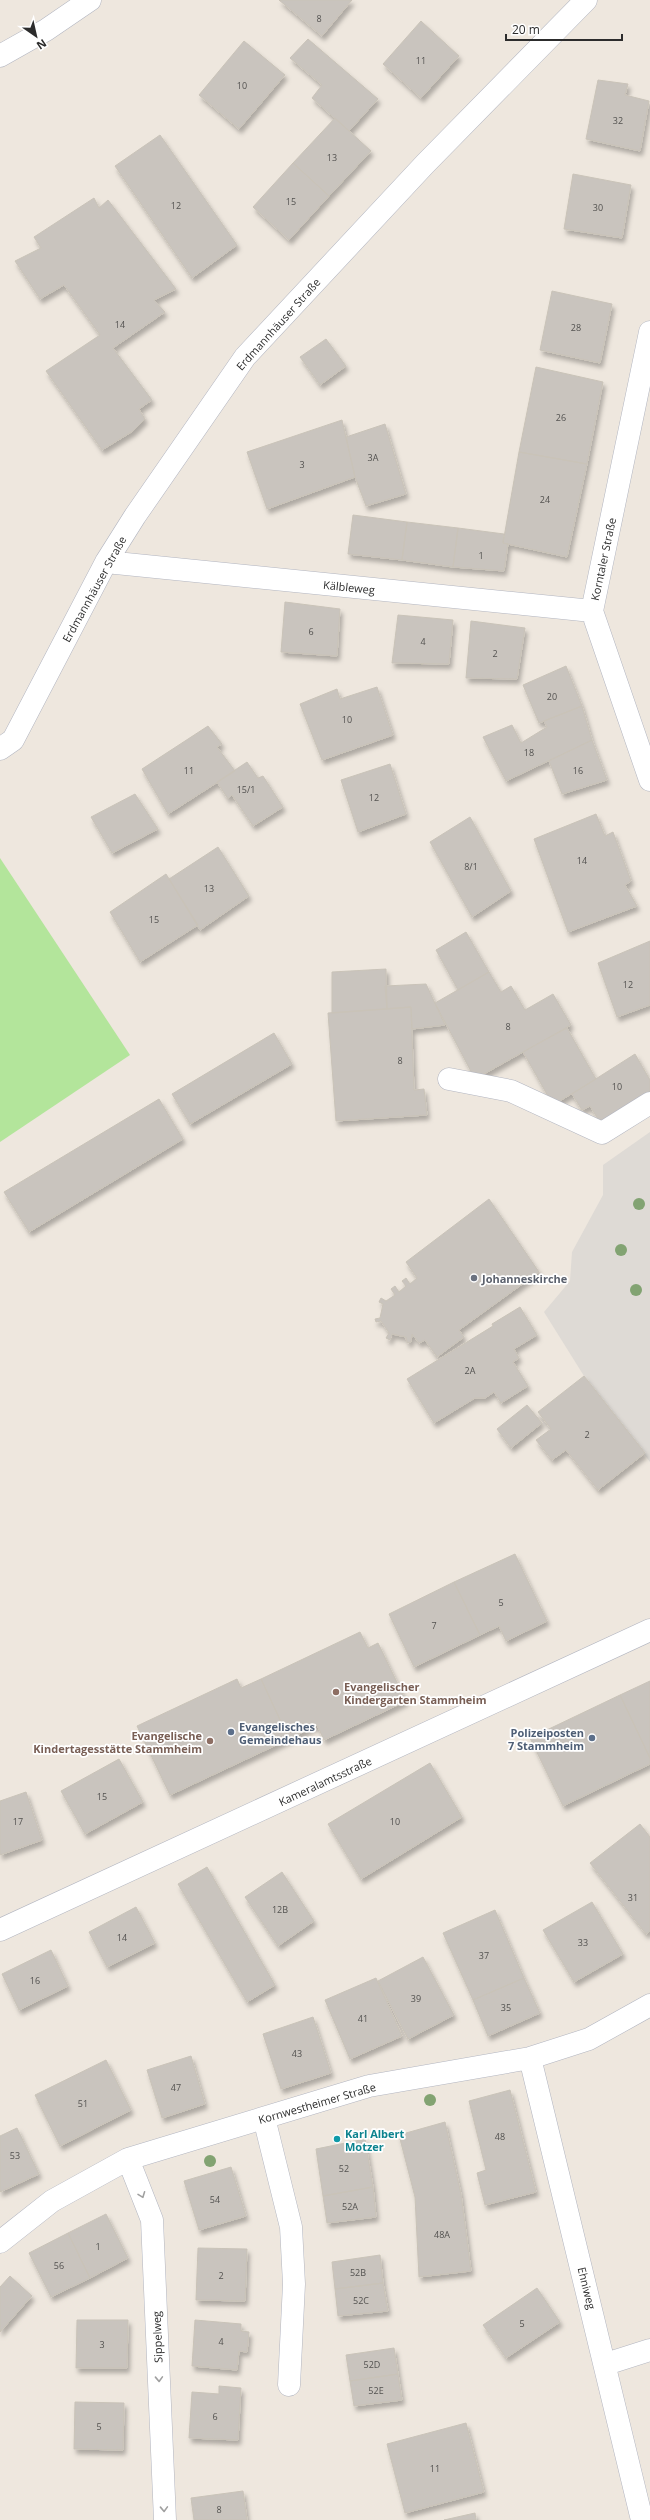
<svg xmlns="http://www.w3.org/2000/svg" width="650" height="2520" font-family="'Open Sans',sans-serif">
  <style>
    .green { fill: #b3e59b }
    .plaza { fill: #dedad5 }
    .building { fill: #c9c4be; stroke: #c9c3b8; filter: url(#shadow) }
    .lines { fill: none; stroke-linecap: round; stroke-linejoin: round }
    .minor-casing { stroke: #b2b5c0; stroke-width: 23 }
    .minor { stroke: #fff; stroke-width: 22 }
    .tree { fill: #82a372 }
    .oneway { stroke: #a0a0a0 }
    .worship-dot { fill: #6b7280; stroke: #fff; stroke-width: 1.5 }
    .education-dot { fill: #8d6e63; stroke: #fff; stroke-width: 1.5 }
    .service-dot { fill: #5c6f8a; stroke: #fff; stroke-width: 1.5 }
    .culture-dot { fill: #0f9aa8; stroke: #fff; stroke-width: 1.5 }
    .labels { text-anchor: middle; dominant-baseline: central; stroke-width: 3.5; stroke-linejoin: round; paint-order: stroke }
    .number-label { font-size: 9px; fill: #535250 }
    .street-label { font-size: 11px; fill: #2c2c2c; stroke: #fff }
    .worship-label { font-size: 11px; font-weight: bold; fill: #5b616d; stroke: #fff; text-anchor: start }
    .education-label { font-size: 11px; font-weight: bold; fill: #785e54; stroke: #fff; text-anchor: start }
    .service-label { font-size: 11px; font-weight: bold; fill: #4e5e75; stroke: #fff; text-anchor: start }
    .culture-label { font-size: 11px; font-weight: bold; fill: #0d838f; stroke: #fff; text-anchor: start }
  </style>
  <defs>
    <filter id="shadow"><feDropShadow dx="2.5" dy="4.5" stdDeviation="2" flood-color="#0004"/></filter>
  </defs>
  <rect width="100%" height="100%" fill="#eee7de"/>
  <path class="green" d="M0 858 130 1055 0 1142Z"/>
  <path class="plaza" d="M650 1132V1462L584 1376 544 1312 570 1281 572 1252 603 1195V1165Z"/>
  <path class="building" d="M279 0H352L322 36Z
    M421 21 459 56 421 98 383 64Z
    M308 39 378 99 349 131 312 98 322 85 290 58Z
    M244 41 285 75 239 129 199 95Z
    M598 80 628 84 625 95 649 101 640 151 586 139Z
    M335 118 371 151 329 196 293 163Z
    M160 135 237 245 192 278 115 166Z
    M293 163 329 196 289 240 253 207Z
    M573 174 631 185 622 238 564 229Z
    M94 198 99 208 108 200 176 289 154 300 165 312 113 348 152 400 139 409 145 419 133 431 102 450 46 371 100 335 64 285 40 299 15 261 41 248 34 237Z
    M552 291 612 304 600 363 540 350Z
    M326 339 346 366 320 385 300 357Z
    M536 367 603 382 587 464 519 452Z
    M342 420 355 477 267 509 247 452Z
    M385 424 406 494 366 506 355 477 346 437Z
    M519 452 587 464 567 557 503 543Z
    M353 515 407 522 402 560 348 554Z
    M407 522 458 528 453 567 402 560Z
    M458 528 504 534 503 543 508 544 504 571 453 567Z
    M285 602 340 609 337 656 281 652Z
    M398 615 453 620 449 664 392 663Z
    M471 621 525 628 517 679 466 678Z
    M566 666 582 706 539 723 523 685Z
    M377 687 393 735 322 760 300 704 337 689 340 699Z
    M582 706 592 740 506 781 483 737 512 725 521 743 547 727 544 721Z
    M208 726 222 744 217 747 235 771 168 814 142 769Z
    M592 740 607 780 562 794 549 761Z
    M247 762 258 778 263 776 283 807 253 826 232 795 228 799 217 782Z
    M390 764 406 814 358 832 341 780Z
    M135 794 158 829 112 853 91 817Z
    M596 814 605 836 613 832 631 881 625 885 637 906 568 932 534 839Z
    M470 817 511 891 472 917 430 842Z
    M218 847 249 896 200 930 169 879Z
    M166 874 198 925 140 962 110 912Z
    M466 932 489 972 458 990 436 950Z
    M650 941V1005L617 1017 598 963Z
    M386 969 387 1009 332 1013V972Z
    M489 972 501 992 511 986 525 1010 553 994 571 1025 475 1079 435 1003Z
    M426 984 445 1025 412 1029 411 1007 387 1009 385 986Z
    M411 1007 414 1090 424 1089 427 1115 336 1121 328 1013Z
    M567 1028 596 1079 553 1105 523 1052Z
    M274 1033 292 1064 190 1124 172 1094Z
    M635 1054 650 1080V1093L601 1124 590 1106 582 1110 572 1094Z
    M159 1099 183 1139 29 1232 4 1192Z
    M489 1199 539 1272 459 1330 464 1337 437 1357 425 1340 419 1343 412 1334 411 1342 407 1343 406 1337 392 1334 390 1340 386 1338 389 1333 381 1321 376 1322 375 1319 380 1318 383 1304 379 1302 381 1298 386 1301 395 1295 391 1289 395 1286 399 1292 406 1286 402 1281 406 1278 410 1284 417 1278 406 1262Z
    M520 1307 537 1335 514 1349 519 1358 513 1362 528 1386 501 1403 494 1392 485 1398H475L434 1423 407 1379 493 1326 492 1324Z
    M584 1376 645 1453 598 1490 566 1450 552 1460 536 1440 551 1429 538 1412Z
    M527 1405 542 1423 511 1448 497 1429Z
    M515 1554 547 1621 506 1641 499 1626 480 1635 454 1582Z
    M454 1582 480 1635 414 1667 389 1614Z
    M360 1632 368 1648 378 1643 406 1701 324 1740 317 1725 289 1739 261 1679Z
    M237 1679 241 1688 261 1679 289 1739 170 1795 137 1726Z
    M650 1681V1758L620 1695Z
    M620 1695 650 1758V1764L563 1806 530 1738Z
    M119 1759 143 1802 85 1834 61 1791Z
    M430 1763 462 1817 361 1879 328 1824Z
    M26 1792 42 1840 0 1855V1801Z
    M640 1824 650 1837V1931L646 1934 590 1863Z
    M207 1867 275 1985 247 2002 178 1884Z
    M282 1872 314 1921 278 1946 245 1897Z
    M592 1902 623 1954 574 1982 543 1930Z
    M136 1907 155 1943 107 1967 89 1932Z
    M495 1910 524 1978 473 2000 443 1933Z
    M51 1950 68 1986 19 2010 2 1974Z
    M423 1957 454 2015 408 2039 378 1981Z
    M376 1978 402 2036 350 2059 325 2000Z
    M524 1978 540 2013 488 2036 473 2000Z
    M313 2017 331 2073 281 2089 263 2034Z
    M191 2056 205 2104 162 2118 147 2070Z
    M106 2060 131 2110 60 2146 35 2095Z
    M510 2090 536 2192 485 2205 477 2173 486 2170 469 2101Z
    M445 2122 461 2194 471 2271 419 2277 415 2197 399 2135Z
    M17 2128 39 2174 0 2192V2136Z
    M365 2139 373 2187 323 2196 316 2149Z
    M231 2167 246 2216 199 2230 184 2181Z
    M373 2187 376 2217 327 2223 323 2196Z
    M106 2214 128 2258 90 2278 68 2233Z
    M68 2233 90 2278 51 2297 29 2253Z
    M198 2248 247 2249 245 2301 196 2300Z
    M380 2255 383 2283 335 2289 332 2262Z
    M10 2276 32 2296 0 2332V2287Z
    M383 2283 388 2311 338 2316 335 2289Z
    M537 2288 560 2322 506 2358 483 2325Z
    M77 2320H128L127 2368H76Z
    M195 2320 241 2324V2331L249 2332 247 2352 239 2351 237 2370 192 2366Z
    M394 2348 398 2374 350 2381 346 2355Z
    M398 2374 402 2400 354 2406 350 2381Z
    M219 2386 241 2388 238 2440 189 2438 192 2392 219 2394Z
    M75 2402 124 2403 123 2450 74 2449Z
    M466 2423 484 2492 405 2513 387 2444Z
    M243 2491 247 2520H194L191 2498Z
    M475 2513 476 2520H444Z"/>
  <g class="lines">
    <defs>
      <path id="minor" d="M0 56 46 30 90 0
        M650 332 592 611 650 780
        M106 562 592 611
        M0 749 13 740 106 562 135 516 245 357 425 164 586 0
        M449 1079 511 1091 602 1133 650 1103
        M0 1930 650 1630
        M530 2058 642 2520
        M264 2118 291 2227 294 2284 289 2385
        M128 2159 152 2220 165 2520
        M0 2242 52 2201 128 2159 369 2086 530 2058 589 2039 650 2005
        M606 2364 650 2350"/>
    </defs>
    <use href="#minor" class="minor-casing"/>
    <use href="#minor" class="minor"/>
  </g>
  <g class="tree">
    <circle cx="639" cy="1204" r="6"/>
    <circle cx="621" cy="1250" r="6"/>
    <circle cx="636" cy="1290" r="6"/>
    <circle cx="430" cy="2100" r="6"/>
    <circle cx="210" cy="2161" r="6"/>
  </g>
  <defs><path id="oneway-chevron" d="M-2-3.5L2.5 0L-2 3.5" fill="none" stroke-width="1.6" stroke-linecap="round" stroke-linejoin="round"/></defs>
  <g class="oneway">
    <use href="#oneway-chevron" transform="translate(142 2195) rotate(69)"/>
    <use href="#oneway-chevron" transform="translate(159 2379) rotate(88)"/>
    <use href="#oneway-chevron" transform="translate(164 2509) rotate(88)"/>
  </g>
  <circle class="worship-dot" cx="474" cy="1278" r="4"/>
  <g class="education-dot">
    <circle cx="336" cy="1692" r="4"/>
    <circle cx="210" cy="1741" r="4"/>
  </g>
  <g class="service-dot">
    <circle cx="231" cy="1732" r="4"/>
    <circle cx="592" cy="1738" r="4"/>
  </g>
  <circle class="culture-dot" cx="337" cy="2139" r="4"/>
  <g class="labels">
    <g class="number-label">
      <text x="319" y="18">8</text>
      <text x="421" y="60">11</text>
      <text x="242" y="85">10</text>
      <text x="618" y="120">32</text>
      <text x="332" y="157">13</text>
      <text x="291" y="201">15</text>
      <text x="176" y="205">12</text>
      <text x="598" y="207">30</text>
      <text x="120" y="324">14</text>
      <text x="576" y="327">28</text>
      <text x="561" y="417">26</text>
      <text x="373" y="457">3A</text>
      <text x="302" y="464">3</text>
      <text x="545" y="499">24</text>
      <text x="481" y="555">1</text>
      <text x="311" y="631">6</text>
      <text x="423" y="641">4</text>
      <text x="495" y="653">2</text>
      <text x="552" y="696">20</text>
      <text x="347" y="719">10</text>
      <text x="529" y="752">18</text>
      <text x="189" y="770">11</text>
      <text x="578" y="770">16</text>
      <text x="246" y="789">15/1</text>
      <text x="374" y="797">12</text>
      <text x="582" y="860">14</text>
      <text x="471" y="866">8/1</text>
      <text x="209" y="888">13</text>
      <text x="154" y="919">15</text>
      <text x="628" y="984">12</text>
      <text x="508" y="1026">8</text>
      <text x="400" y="1060">8</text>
      <text x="617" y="1086">10</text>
      <text x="470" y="1370">2A</text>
      <text x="587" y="1434">2</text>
      <text x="501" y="1602">5</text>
      <text x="434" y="1625">7</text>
      <text x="102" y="1796">15</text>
      <text x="18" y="1821">17</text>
      <text x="395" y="1821">10</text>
      <text x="633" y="1897">31</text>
      <text x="280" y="1909">12B</text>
      <text x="122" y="1937">14</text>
      <text x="583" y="1942">33</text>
      <text x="484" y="1955">37</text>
      <text x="35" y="1980">16</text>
      <text x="416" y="1998">39</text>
      <text x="506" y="2007">35</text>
      <text x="363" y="2018">41</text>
      <text x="297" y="2053">43</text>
      <text x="176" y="2087">47</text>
      <text x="83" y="2103">51</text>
      <text x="500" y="2136">48</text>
      <text x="15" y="2155">53</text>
      <text x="344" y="2168">52</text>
      <text x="215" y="2199">54</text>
      <text x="350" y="2206">52A</text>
      <text x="442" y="2234">48A</text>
      <text x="98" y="2246">1</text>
      <text x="59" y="2265">56</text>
      <text x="358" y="2272">52B</text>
      <text x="221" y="2275">2</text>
      <text x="361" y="2300">52C</text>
      <text x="522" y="2323">5</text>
      <text x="221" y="2341">4</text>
      <text x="102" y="2344">3</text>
      <text x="372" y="2364">52D</text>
      <text x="376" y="2390">52E</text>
      <text x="215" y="2416">6</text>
      <text x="99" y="2426">5</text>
      <text x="435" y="2468">11</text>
      <text x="219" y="2509">8</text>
    </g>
    <g class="street-label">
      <text transform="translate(278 324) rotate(-48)">Erdmannhäuser Straße</text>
      <text transform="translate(603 559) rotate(-78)">Korntaler Straße</text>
      <text transform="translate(349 587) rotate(6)">Kälbleweg</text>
      <text transform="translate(94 589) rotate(-61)">Erdmannhäuser Straße</text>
      <text transform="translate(325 1781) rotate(-25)">Kameralamtsstraße</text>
      <text transform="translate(317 2103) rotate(-16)">Kornwestheimer Straße</text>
      <text transform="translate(587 2288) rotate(76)">Ehniweg</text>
      <text transform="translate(157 2337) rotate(-92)">Sippelweg</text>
    </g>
    <g class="worship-label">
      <text x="482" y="1278">Johanneskirche</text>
    </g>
    <g class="education-label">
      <text x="344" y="1686">Evangelischer<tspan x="344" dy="13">Kindergarten Stammheim</tspan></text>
      <text x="202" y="1735" text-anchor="end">Evangelische<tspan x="202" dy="13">Kindertagesstätte Stammheim</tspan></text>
    </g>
    <g class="service-label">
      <text x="239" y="1726">Evangelisches<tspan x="239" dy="13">Gemeindehaus</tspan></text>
      <text x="584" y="1732" text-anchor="end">Polizeiposten<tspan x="584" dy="13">7 Stammheim</tspan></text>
    </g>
    <g class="culture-label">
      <text x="345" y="2133">Karl Albert<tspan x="345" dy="13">Motzer</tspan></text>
    </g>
  </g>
  <g transform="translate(36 36) rotate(146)" stroke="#ffffff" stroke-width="3" paint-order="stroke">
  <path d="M0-3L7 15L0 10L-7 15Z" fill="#2c2c2c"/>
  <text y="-6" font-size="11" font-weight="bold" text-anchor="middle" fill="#2c2c2c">N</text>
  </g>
  <path d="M506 34v6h116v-6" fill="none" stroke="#2c2c2c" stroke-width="2"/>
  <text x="512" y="34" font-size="12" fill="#2c2c2c" stroke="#ffffff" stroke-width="3" paint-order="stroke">20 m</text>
</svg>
